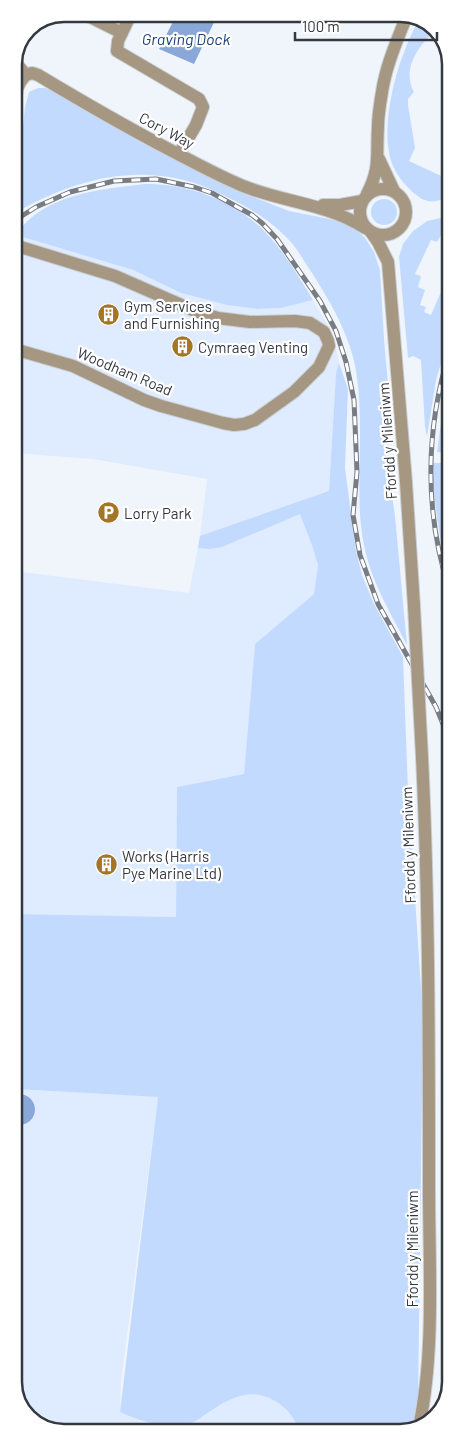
<svg xmlns="http://www.w3.org/2000/svg" width="465" height="1446" font-family="Barlow,sans-serif">
  <style>
    .built { fill: #dfebff }
    .green { fill: #c3daff }
    .water { fill: #89a7d7 }
    .lines { fill: none; stroke-linecap: round; stroke-linejoin: round }
    .minor-casing { stroke: #cacfd6; stroke-width: 14 }
    .minor { stroke: #a59781; stroke-width: 12 }
    .rail-casing { stroke: #787c83; stroke-width: 5 }
    .rail { stroke: #fff; stroke-width: 3; stroke-dasharray: 9; stroke-linecap: butt }
    .minor-bridge-casing { stroke: #cacfd6; stroke-width: 14; stroke-linecap: butt }
    .minor-bridge { stroke: #a59781; stroke-width: 12 }
    .labels { text-anchor: middle; dominant-baseline: central; stroke-width: 4.5; stroke-linejoin: round; paint-order: stroke }
    .street-label { font-size: 15px; fill: #34383f; stroke: #fff }
    .poi-label { font-size: 15px; fill: #34383f; stroke: #fff; text-anchor: start }
    .water-label { font-size: 16px; font-style: italic; fill: #1d407a; stroke: #fff }
    .rim { fill: none; stroke: #34383f; stroke-width: 2.5 }
  </style>
  <rect width="100%" height="100%" fill="#f0f5fc"/>
  <path class="built" d="M16 235 133 270 181 293 227 305 257 309 281 308 313 300 332 333 336 348 339 363 336 373 329 491 314 594 255 644 244 774 177 787 176 917 15 914 14 571 189 593 200 536 207 479 93 459 14 453V236Z
    M15 1089 158 1097 121 1382 120 1412 140 1421 156 1424 166 1425 194 1422 234 1397 245 1394 255 1393 272 1399 283 1407 293 1417 298 1431 61 1432 31 1420 15 1394Z"/>
  <path class="green" d="M419 20 434 26 436 30C419 45 401 69 414 92L408 99V105L415 148 409 161 450 180V193C443 201 432 204 422 199 409 191 396 176 391 161 379 122 399 54 419 20Z
    M38 88H45L51 90 144 144 243 193 289 211 340 221 357 230 365 238 374 252 380 270 384 339 391 418 389 459 390 482 395 516 407 645C390 612 371 581 364 545 357 511 360 477 360 443 360 424 360 405 358 386 355 344 334 308 312 273 303 260 296 246 285 236 264 215 239 202 212 190 146 160 74 178 14 214L25 107 29 92Z
    M145 184C188 183 237 201 267 234 285 253 299 277 313 300L281 308 257 309 227 305 181 293 133 270 16 235C42 194 102 189 145 184Z
    M371 212a13 13 0 1 1 26 0a13 13 0 1 1-26 0Z
    M450 216V236L448 238 441 235 437 242 431 240 415 274 421 276 418 287 425 290 420 305 426 307 424 312 431 315 443 287 450 289V333L436 380 427 437 425 427 421 360 413 356 408 358 399 257 403 244 413 231 427 221Z
    M339 363 348 389 345 468 356 551 362 575 374 604 403 657 408 791 423 1019 418 1401 411 1431H298C296 1419 288 1410 278 1403 245 1381 222 1405 194 1422 169 1430 143 1423 120 1412L158 1097 15 1089V914L176 917 177 787 244 774 255 644 314 594 318 565 313 548 300 514 222 547 210 549 198 548 200 536 329 491 336 373Z
    M445 394 450 396V415L445 453 437 452Z
    M432 463H448C444 504 450 544 450 584 440 544 434 505 432 463Z"/>
  <path class="water" d="M177 14H218L194 64 159 49Z
    M22 1094C43 1100 37 1128 15 1125V1095Z"/>
  <g class="lines">
    <defs>
      <path id="minor" d="M84 14 122 33
        M131 14 118 41 117 51 199 99 203 107 196 125 179 154
        M14 61 26 75
        M26 75 32 73 38 75C83 102 128 128 174 152 197 164 219 176 243 186 283 202 328 204 365 228
        M14 107C16 94 16 84 26 75
        M379 159 394 191
        M360 212a23 23 0 1 1 46 0a23 23 0 1 1-46 0Z
        M367 194C381 167 376 155 378 127 378 115 380 104 382 92 386 65 397 41 407 15
        M323 205H340L362 201
        M371 232 378 242 388 262 406 482 414 606
        M14 245 115 276 195 311 218 318 250 322 295 321 310 323 324 332 328 341 329 346 319 367 294 392 255 420 244 424 234 425 223 423 161 406 144 400 73 366 14 349
        M419 1427C435 1352 429 1266 429 1189 429 1045 429 901 422 757"/>
    </defs>
    <use href="#minor" class="minor-casing"/>
    <use href="#minor" class="minor"/>
    <defs>
      <path id="rail" d="M14 221 36 207 70 192 114 181 156 179 194 187 212 193 252 215 262 223 277 239 320 301 336 331 346 362 354 400 357 472 353 515 360 555 378 604 436 707 450 741
        M450 350C425 429 424 513 450 592
        M450 481V498"/>
    </defs>
    <use href="#rail" class="rail-casing"/>
    <use href="#rail" class="rail"/>
    <defs>
      <path id="minor-bridge" d="M414 606 422 757"/>
    </defs>
    <use href="#minor-bridge" class="minor-bridge-casing"/>
    <use href="#minor-bridge" class="minor-bridge"/>
  </g>
  <defs>
    <symbol id="building-disc" viewBox="-11 -11 22 22"><circle r="9.5" fill="#a37627" stroke="#fff"/><path d="M-4-6H4V6H1V3H-1V6H-4ZM-2.5-4.3h1.7v1.8h-1.7ZM.8-4.3h1.7v1.8H.8ZM-2.5-1h1.7V.8h-1.7ZM.8-1h1.7V.8H.8Z" fill="#fff"/></symbol>
    <symbol id="parking-disc" viewBox="-11 -11 22 22"><circle r="9.5" fill="#a37627" stroke="#fff"/><path d="M-3.5-5.5H1a3.5 3.5 0 0 1 0 7H-1V5.5H-3.5ZM-1-3.4V-.6H.8a1.4 1.4 0 0 0 0-2.8Z" fill="#fff"/></symbol>
  </defs>
  <g fill-rule="evenodd">
    <use href="#building-disc" x="96" y="302" width="25" height="25"/>
    <use href="#building-disc" x="170" y="334" width="25" height="25"/>
    <use href="#parking-disc" x="96" y="500" width="25" height="25"/>
    <use href="#building-disc" x="94" y="852" width="25" height="25"/>
  </g>
  <g class="labels">
    <g class="street-label">
      <text transform="translate(167 130) rotate(28)">Cory Way</text>
      <text transform="translate(125 371) rotate(23)">Woodham Road</text>
      <text transform="translate(387 441) rotate(-94)">Ffordd y Mileniwm</text>
      <text transform="translate(408 845) rotate(-92)">Ffordd y Mileniwm</text>
      <text transform="translate(412 1249) rotate(-90)">Ffordd y Mileniwm</text>
    </g>
    <g class="poi-label">
      <text x="124" y="306">Gym Services<tspan x="124" dy="17">and Furnishing</tspan></text>
      <text x="198" y="347">Cymraeg Venting</text>
      <text x="124" y="513">Lorry Park</text>
      <text x="122" y="856">Works (Harris<tspan x="122" dy="17">Pye Marine Ltd)</tspan></text>
    </g>
    <g class="water-label">
      <text x="186" y="38">Graving Dock</text>
    </g>
  </g>
  <path d="M0 0H465V1446H0ZM64 22H400A42 42 0 0 1 442 64V1382A42 42 0 0 1 400 1424H64A42 42 0 0 1 22 1382V64A42 42 0 0 1 64 22Z" fill="#fff" fill-rule="evenodd"/>
  <path class="rim" d="M64 22H400A42 42 0 0 1 442 64V1382A42 42 0 0 1 400 1424H64A42 42 0 0 1 22 1382V64A42 42 0 0 1 64 22Z"/>
  <path d="M295 32v8h142v-8" fill="none" stroke="#34383f" stroke-width="2.5"/>
  <text x="302" y="32" font-size="15" fill="#34383f" stroke="#ffffff" stroke-width="4" paint-order="stroke">100 m</text>
</svg>
